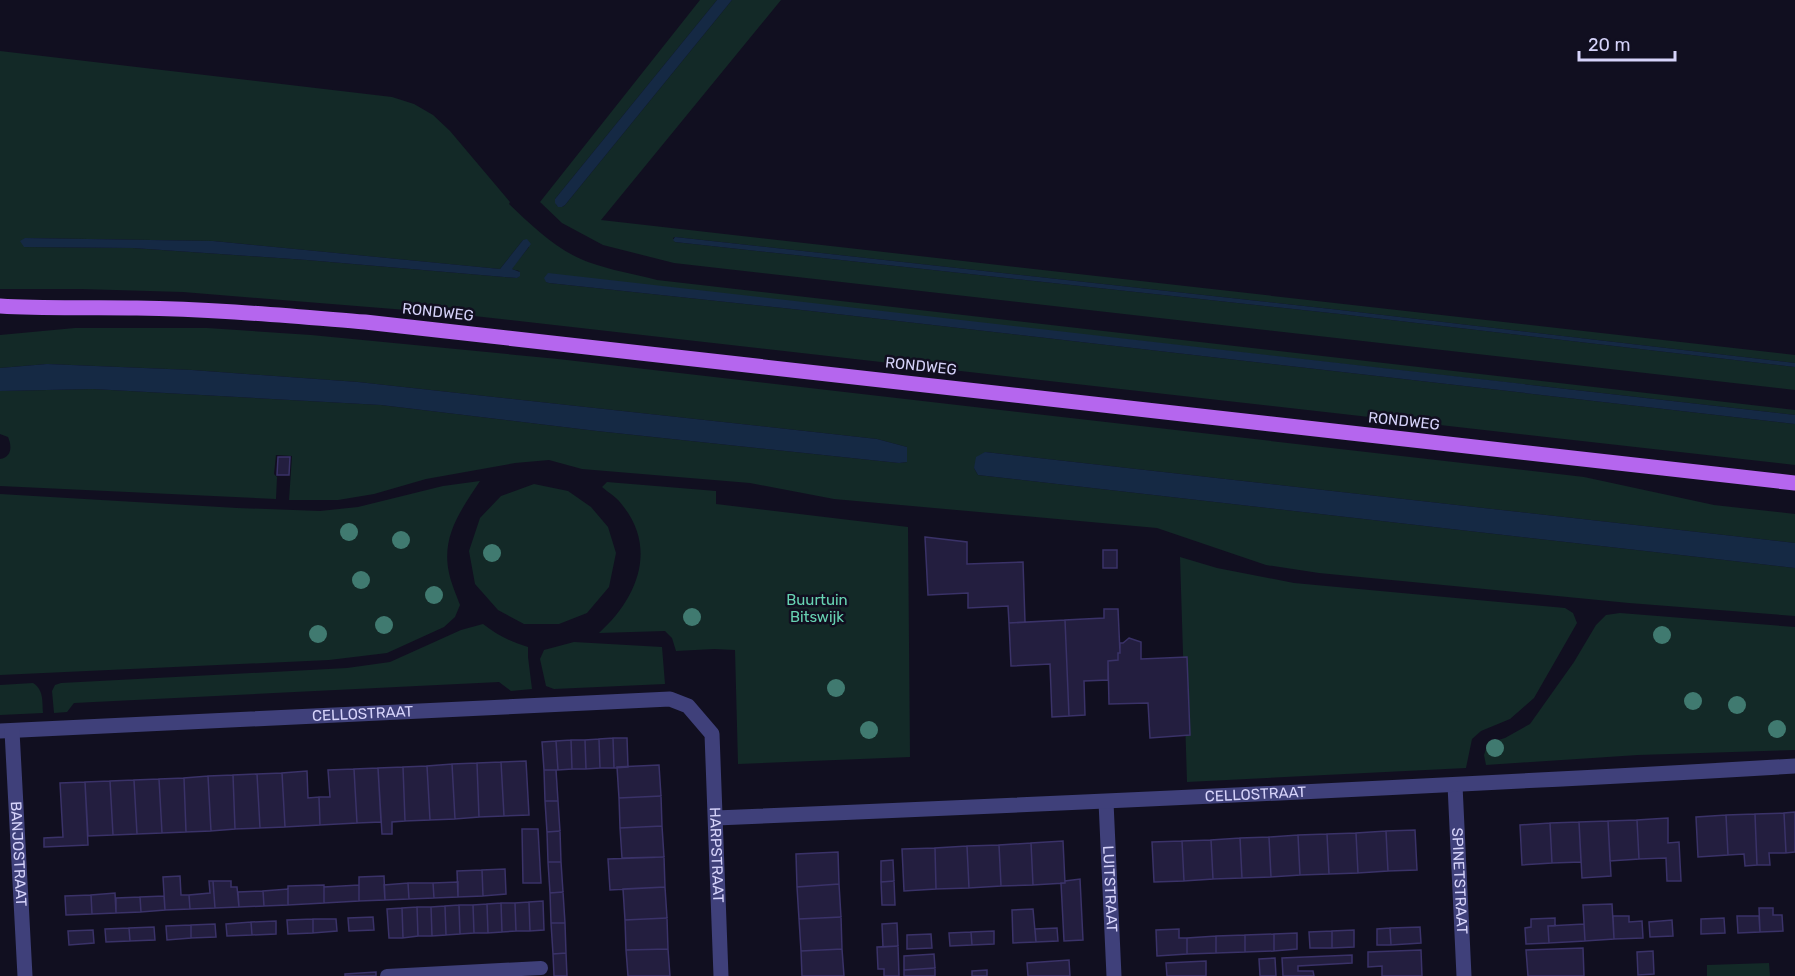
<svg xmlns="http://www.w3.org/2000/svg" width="1795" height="976" font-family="Rubik,sans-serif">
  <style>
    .green { fill: #132927; fill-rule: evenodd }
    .water { fill: #152944 }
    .building { fill: #231e3f; stroke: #3a3268; stroke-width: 1.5 }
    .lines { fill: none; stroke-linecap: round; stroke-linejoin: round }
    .lane { stroke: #3f407a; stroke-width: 14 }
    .street { stroke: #3f407a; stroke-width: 15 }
    .primary { stroke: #b566ee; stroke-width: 15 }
    .tree { fill: #407a70 }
    .labels { text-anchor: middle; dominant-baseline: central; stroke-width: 5; stroke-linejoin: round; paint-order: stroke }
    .street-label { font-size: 15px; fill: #d6d3fa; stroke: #110f20 }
    .park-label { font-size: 15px; fill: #67d2b2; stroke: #110f20 }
  </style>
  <rect width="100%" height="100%" fill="#110f20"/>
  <path class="green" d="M700 0H717L555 199 557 206 562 207 565 205 732 0H781L601 220 1795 355V363L1340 310 675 237 673 238 675 242 1340 314 1795 367V390L674 263 603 245 562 223 540 202Z
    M0 51 392 97 414 104 433 115 450 131 510 202 509 204C532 226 558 251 588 262 610 270 634 274 657 280L1795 410V415L1105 337 546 282 549 283 811 311 1795 424V465L456 314 183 292 81 289H0ZM25 238 213 241 500 269 523 240 529 247 511 269 519 271 520 274 517 278 307 260 133 248 24 247Z
    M75 328H207L311 335 558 359 1584 477 1714 505 1795 514V543L985 452 974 468 978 475 1795 568V616L1629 603 1319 573 1266 565 1157 528 834 499 750 483 582 469 549 460 515 463 426 479 374 494 338 500H289L292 456 276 455 274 474 277 477 276 499 0 486V459C12 457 12 446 8 437L0 434V391L93 389 381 405 597 431 899 463 907 462V447L877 439 358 382 192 370 47 364 0 368V335Z
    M480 481C461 510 441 536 449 573 451 583 456 594 460 605L455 617 444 627 387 653 329 660 0 675V494L237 508 320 511 358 507 443 486Z
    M607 482 716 491V504L908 527 910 757 738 764 735 650 714 649 676 651 672 638 665 631 599 633C636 600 658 550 623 506 618 498 609 493 602 487Z
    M534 484 568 491 591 507 608 527 616 553 609 587 587 613 559 624H524L498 610 475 584 469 551 480 518 501 496Z
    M1180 557 1217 568 1294 583 1565 608 1573 613 1577 623 1534 698 1510 719 1481 731 1472 739 1466 768 1187 782Z
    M1620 613 1795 627V750L1638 755 1486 765 1484 755 1488 743 1505 738 1530 724 1574 662 1596 625 1606 615Z
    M483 624C497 635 511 642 528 647V657L532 689 511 691 499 682 74 703 67 712 54 713 52 691 55 685 61 683 347 668 390 662 461 630Z
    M574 642 662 647 665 684 554 689 546 686 540 659 544 650Z
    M33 683C44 690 42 701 43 713L0 715V685Z
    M1769 963 1770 976H1707V965Z"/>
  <path class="water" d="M717 0H732L565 205 562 207H558L555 203V199Z
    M675 237 1340 310 1795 363V367L1340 314 675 242 673 240Z
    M25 238 213 241 500 269 523 240 527 239 531 244 512 269 520 272V276L517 278 307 260 133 248 24 247 20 241Z
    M548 273 1795 415V424L811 311 549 283 546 282 544 278Z
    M47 364 192 370 358 382 877 439 907 447V462L899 463 597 431 381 405 93 389 0 391V368Z
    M985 452 1795 543V568L978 475 974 468 976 457Z"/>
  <path class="building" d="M278 457H290L289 475H277Z
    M925 537 967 542V564L1023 562 1025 622 1009 623 1008 606 968 608V593L928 595Z
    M1103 550H1117V568H1103Z
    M1104 609H1118L1120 653H1118V660L1108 661V680L1084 681 1085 715 1069 716 1065 620 1104 618Z
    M1065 620 1069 716 1052 717 1050 664 1011 666 1009 623Z
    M1129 638 1141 642V659L1187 657 1190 735 1150 738 1148 703 1109 704 1108 661 1118 660V653H1120V643H1123Z
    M613 738 614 768H600L599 739Z
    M613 738H627L628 767 614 768Z
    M599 739 600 768 586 769 585 740Z
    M571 740 572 769 558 770 556 741Z
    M571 740H585L586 769H572Z
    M556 741 558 770H544L542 742Z
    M526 761 529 815 504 816 501 762Z
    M501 762 504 816 479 817 477 763Z
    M477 763 479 817 455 819 452 764Z
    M452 764 455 819 430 820 427 766Z
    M659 765 661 796 619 798 617 767Z
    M427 766 430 820 405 821 403 767Z
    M403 767 405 821 392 822V834H382L378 768Z
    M378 768 381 822 357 823 354 769Z
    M354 769 357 823 320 825 319 797H330L328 770Z
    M544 770H556L558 801H545Z
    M307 771 308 798 319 797 320 825 285 827 282 773Z
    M282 773 285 827 260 828 257 774Z
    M257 774 260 828 235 829 233 775Z
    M233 775 235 829 211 831 208 776Z
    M208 776 211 831 186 832 184 778Z
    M184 778 186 832 162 833 159 779Z
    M159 779 162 833 137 834 134 780Z
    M134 780 137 834 113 835 110 781Z
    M110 781 113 835 88 836 85 782Z
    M85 782 88 845 44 847V838L63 837 60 783Z
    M661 796 662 826 620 828 619 798Z
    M545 801H558L560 831 547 832Z
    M1795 812V852L1786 853 1784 813Z
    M1784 813 1786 853H1769L1770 865H1757L1755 814Z
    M1755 814 1757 865 1745 866 1744 854 1728 855 1726 815Z
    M1726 815 1728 855 1698 857 1696 817Z
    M1668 818V843L1679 842 1681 881H1667L1666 858 1639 859 1637 820Z
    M1637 820 1639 859 1610 861 1608 821Z
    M1608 821 1611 876 1582 878 1579 822Z
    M1579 822 1581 862 1552 863 1550 823Z
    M1550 823 1552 863 1522 865 1520 825Z
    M662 826 664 857 622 858 620 828Z
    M522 829H538L541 883H523Z
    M1415 830 1417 870 1388 871 1386 831Z
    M560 831 561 862H548L547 832Z
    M1386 831 1388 871 1358 873 1356 833Z
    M1356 833 1358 873 1329 874 1327 834Z
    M1327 834 1329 874 1300 875 1298 835Z
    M1298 835 1300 875 1271 877 1269 837Z
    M1269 837 1271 877 1242 878 1240 838Z
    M1240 838 1242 878 1213 879 1211 840Z
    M1211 840 1213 879 1184 881 1182 841Z
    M1063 841 1065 883 1033 885 1031 843Z
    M1182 841 1184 881 1154 882 1152 842Z
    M1031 843 1033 885 1001 886 999 845Z
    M999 845 1001 886 969 888 967 846Z
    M967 846 969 888 936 889 935 848Z
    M935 848 936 889 904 891 902 849Z
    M838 852 839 884 797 887 796 854Z
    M664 857 665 887 610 890 608 859Z
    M893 860 894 881 881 882V861Z
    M548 862H561L563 892 550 893Z
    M505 869 506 894 483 896 482 870Z
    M482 870 483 896 458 897 457 871Z
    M180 876 181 895H189L190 909 165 910 163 877Z
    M384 876 385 900 359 901V877Z
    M1080 879 1083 940 1064 941 1061 883H1065V881Z
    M209 881H213L215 908 190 909 189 895 210 893Z
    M213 881H231V887H237L239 907 215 908Z
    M894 881 895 905H882L881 882Z
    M458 882V897L434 898 433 883Z
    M408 883 409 899 385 900 384 885Z
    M408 883H433L434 898 409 899Z
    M839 884 841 917 799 919 797 887Z
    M324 885V903L288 905V886Z
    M359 885V901L324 903V887Z
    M665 887 667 918 625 920 623 889Z
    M288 889V905L264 906 263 891Z
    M263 891 264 906 239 907 238 892Z
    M563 892 565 923H551L550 893Z
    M115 893 116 913 92 914 91 895Z
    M91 895 92 914 66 915 65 896Z
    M164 896 165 910 141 912 140 897Z
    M140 897 141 912 116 913V898Z
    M543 901 544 930 530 931 529 902Z
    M529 902 530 931H516L515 903Z
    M501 903 502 932 488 933 487 904Z
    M501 903H515L516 931 502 932Z
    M487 904 488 933H474L473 905Z
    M1612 904 1614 939 1585 941 1583 905Z
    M459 905H473L474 933 460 934Z
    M459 905 460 934 446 935 445 906Z
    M445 906 446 935 432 936 431 907Z
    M417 907H431L432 936H418Z
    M417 907 418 936 403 938 402 908Z
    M402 908 403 938H389L387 909Z
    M1759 908H1773V915H1782L1783 931 1760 932Z
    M1033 909 1036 942 1013 943 1012 910Z
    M1613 916H1629V922L1642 921 1643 938 1614 939Z
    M1737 916H1759L1760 932 1738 933Z
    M373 917 374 930 349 931 348 918Z
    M841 917 842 949 801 951 799 919Z
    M667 918 668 949 626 950 625 920Z
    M1555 918V926H1548L1549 943 1526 944 1525 928 1531 927V919Z
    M1724 918 1725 933 1701 934V919Z
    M313 919H336L337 931 313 933Z
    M313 919V933L288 934 287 920Z
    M1672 920 1673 936 1650 937 1649 922Z
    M276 921V934L252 935 251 922Z
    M251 922 252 935 227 936 226 924Z
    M551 923H565L566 953 553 954Z
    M897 923 898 946 883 947 882 924Z
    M215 924 216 937 191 938V925Z
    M1584 924 1585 941 1549 943 1548 926Z
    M191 925V938L167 940 166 926Z
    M154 927 155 940 130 941 129 928Z
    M1420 927 1421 943 1391 945 1390 928Z
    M129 928 130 941 106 942 105 929Z
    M1057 928 1058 941 1036 942 1035 929Z
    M1390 928 1391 945H1377V929Z
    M1179 929V938H1187V954L1157 956 1156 930Z
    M93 930 94 943 69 945 68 931Z
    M1354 930V947L1332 948V931Z
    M994 931V944L972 945 971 932Z
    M1332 931V948H1310L1309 932Z
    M971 932 972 945 950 946 949 933Z
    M1297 933V949L1274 951V934Z
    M931 934 932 948 907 949V935Z
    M1274 934V951L1245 952V935Z
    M1245 935V952L1216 953V936Z
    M1216 936V953L1187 954V938Z
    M898 946 899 976H884V969H878L877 947Z
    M1583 948 1584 976H1528L1526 950Z
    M668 949 670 976H628L626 950Z
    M842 949 844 976H802L801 951Z
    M1421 950 1422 976H1382V966L1368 967V952Z
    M1653 951 1654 974 1638 975 1637 952Z
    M566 953 567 976H554L553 954Z
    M934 954 935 968 904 970V956Z
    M1352 955V963L1298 966V971H1313L1314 976H1283L1282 958Z
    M1275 958 1276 976H1260L1259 959Z
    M1069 960 1070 976H1028L1027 963Z
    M1206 961V976H1167L1166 963Z
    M935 968V976H904V970Z
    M987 970V976H972V971Z
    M376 972V976H345V974Z"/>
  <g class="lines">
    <path class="lane" d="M387 976 541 968"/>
    <g class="street">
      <path id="s1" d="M0 731 670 699 688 706 712 734 721 976"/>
      <path id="s2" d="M12 731 25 976"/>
      <path id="s3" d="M1455 785 1464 976"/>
      <path id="s4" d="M1106 802 1114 976"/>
      <path id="s5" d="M716 818C1076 803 1435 787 1795 766"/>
    </g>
    <path class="primary" d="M0 306C46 309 91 307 137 308 213 309 289 316 365 322L1795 483"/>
  </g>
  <g class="tree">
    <circle cx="349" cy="532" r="9"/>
    <circle cx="401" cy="540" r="9"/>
    <circle cx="492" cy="553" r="9"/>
    <circle cx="361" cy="580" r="9"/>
    <circle cx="434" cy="595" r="9"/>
    <circle cx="692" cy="617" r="9"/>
    <circle cx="384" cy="625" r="9"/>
    <circle cx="318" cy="634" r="9"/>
    <circle cx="1662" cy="635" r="9"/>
    <circle cx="836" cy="688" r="9"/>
    <circle cx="1693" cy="701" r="9"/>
    <circle cx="1737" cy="705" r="9"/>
    <circle cx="1777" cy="729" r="9"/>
    <circle cx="869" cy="730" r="9"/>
    <circle cx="1495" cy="748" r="9"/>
  </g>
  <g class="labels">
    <g class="street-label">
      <text transform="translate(438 312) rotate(6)">RONDWEG</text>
      <text transform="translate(921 366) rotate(6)">RONDWEG</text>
      <text transform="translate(1404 421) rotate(6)">RONDWEG</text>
      <text stroke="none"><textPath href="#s1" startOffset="363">CELLOSTRAAT</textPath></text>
      <text stroke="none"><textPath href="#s5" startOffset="540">CELLOSTRAAT</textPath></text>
      <text stroke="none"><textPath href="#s2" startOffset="123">BANJOSTRAAT</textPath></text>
      <text stroke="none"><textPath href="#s1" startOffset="848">HARPSTRAAT</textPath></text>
      <text stroke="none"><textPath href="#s3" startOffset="96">SPINETSTRAAT</textPath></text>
      <text stroke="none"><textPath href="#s4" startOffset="87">LUITSTRAAT</textPath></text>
    </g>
    <g class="park-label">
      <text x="817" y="600">Buurtuin<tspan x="817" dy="17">Bitswijk</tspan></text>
    </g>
  </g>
  <path d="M1579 51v9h96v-9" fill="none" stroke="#d6d3fa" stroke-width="3"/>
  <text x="1588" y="51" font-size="18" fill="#d6d3fa" stroke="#110f20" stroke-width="4.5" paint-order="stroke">20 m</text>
</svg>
